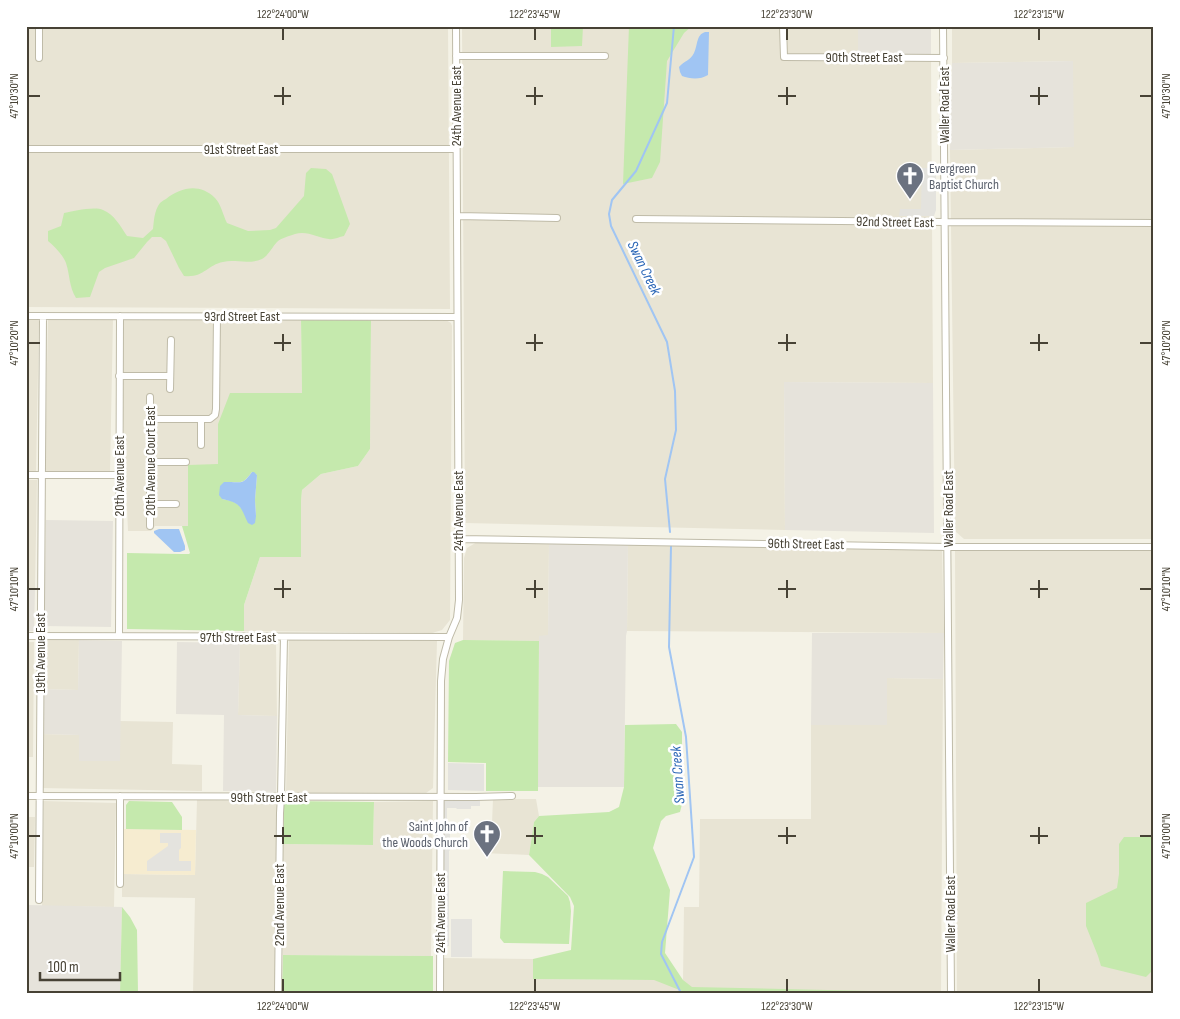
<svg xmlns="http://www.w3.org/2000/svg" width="1180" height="1019" font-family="'Sofia Sans Condensed',sans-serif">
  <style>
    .residential { fill: #e8e4d4 }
    .commercial { fill: #f6ecd0 }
    .industrial { fill: #e6e3db }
    .green { fill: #c5e9ad; fill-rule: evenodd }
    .parking { fill: #e4e3de }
    .water { fill: #a0c5f3 }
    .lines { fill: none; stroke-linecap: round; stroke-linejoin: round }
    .stream { stroke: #a0c5f3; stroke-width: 2 }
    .minor-casing { stroke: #bfbba8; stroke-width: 8 }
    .minor { stroke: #fff; stroke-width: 6 }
    .ticks { fill: none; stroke: #474235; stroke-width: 2 }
    .labels { text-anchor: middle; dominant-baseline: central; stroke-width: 5; stroke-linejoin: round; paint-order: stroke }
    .street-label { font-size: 14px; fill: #474235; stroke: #fff }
    .worship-label { font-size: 14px; fill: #5b616d; stroke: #fff; text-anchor: start }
    .water-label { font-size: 15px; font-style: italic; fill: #2a66b6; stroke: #fff }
    .neatline { fill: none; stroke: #474235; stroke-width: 2 }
    .ticks-label { font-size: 12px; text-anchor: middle; fill: #474235 }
  </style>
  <rect width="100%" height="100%" fill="#f4f2e6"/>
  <path class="residential" d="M26 26H448L450 309 26 307Z
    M462 26H858V54L931 55 933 383 784 382 785 530 465 523Z
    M952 26H1154V539H964L955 531 950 150 1073 147 1072 61 952 63Z
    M26 318 39 319 36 472H26Z
    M48 318 113 319 110 472 45 471Z
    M301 319 302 393 218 424V465H188V526H155L151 531H128L122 395V320H237Z
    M444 319 451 323 452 326 450 620 442 630 432 633 244 631V605L260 557 301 501 302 490 321 474 358 466 370 449 371 320Z
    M26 480H37L35 589H26Z
    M477 542 549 543 548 636H539V641L463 640 464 558 467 548Z
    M628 544 942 550 944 633 627 631Z
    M955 550H1154V993H957Z
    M43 639 79 640 78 690 42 689Z
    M289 639 437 641 433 788 426 793H286Z
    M26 642H34L33 757H26Z
    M240 643 276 644 277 716 238 715Z
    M887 678 943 679 941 993H442V958L533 959V979L683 980 684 907H699L700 819H811V725H887Z
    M120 721 173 722 172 764 202 765V791L41 788V734L79 735V761H119Z
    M493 799H536L539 816 534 822 529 855 484 853V839L492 823Z
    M197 800 278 801 275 993H193L195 898 122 897V874L195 875Z
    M44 801 116 803 114 907 42 906Z
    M433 801 431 956 283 955V844L373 845 374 802Z
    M26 817H35L34 867H26Z"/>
  <path class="commercial" d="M122 829 196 830 195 875 122 874Z"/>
  <path class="industrial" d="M858 26H931V55L858 54Z
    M1073 61 1074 147 950 150 952 63Z
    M784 382 933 383 934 533 785 530Z
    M46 520 113 521 111 627 44 626Z
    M549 543 628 544 627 631 626 636 624 787H538L539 636 548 635Z
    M26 589H35L34 631H26Z
    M812 633H944L943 679 887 678V725H811Z
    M79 640 122 641 120 761H79V735L41 734 42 689 78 690Z
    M177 642 240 643 238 715 277 716 276 792 223 791 224 715 176 714Z
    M26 867H29L28 905 122 907 120 993H26V960L28 959V950H26Z"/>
  <path class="green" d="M551 26H583L582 46 551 47Z
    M629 26H692L684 33 667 61 660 162 652 178 623 184Z
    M311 168 326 169 332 174 350 224 344 236C339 237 333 240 329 239 318 238 307 230 295 234 290 236 281 238 277 242 272 247 269 255 262 259 248 265 235 259 223 262 207 265 204 278 184 276L179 268 166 241 161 237H152L147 242 134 258 105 268 99 272 90 297 76 298C69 287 70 275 66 263 63 255 55 247 48 241V231L61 226 64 213C73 211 95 206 103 210 114 214 121 227 127 236L143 238 153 229C154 221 154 211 160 203 160 203 165 199 166 199 181 187 200 183 215 198 221 204 223 215 227 223L248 231 270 230 276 228 304 196 306 173Z
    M301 319 371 320 370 449 358 466 321 474 302 490 301 501V557H260L244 605V631L127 629V553L181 554H189L190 553 182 526H188V465L218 464V424L230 393H302ZM252 472 257 475 255 500 256 516 241 508 239 505 232 501 222 499 231 482C244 483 244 482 252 472Z
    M463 640 539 641 538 791H486V763L448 762 449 661 455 643Z
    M676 724 682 732V804L680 812 666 816 661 821 653 848 670 890 665 953 683 980 692 987 871 991V993H683L682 991 654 980 533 979V959L571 950 574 906 570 897 529 855 534 822 539 816 609 812 619 807 624 787 625 725Z
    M129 801 172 802 182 817V830L126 829V805Z
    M288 801 374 802 373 845 283 844 284 804Z
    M1124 837H1154V969L1146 977 1101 966 1098 956 1086 926V903L1117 888 1119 874V844Z
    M503 871 535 872 542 874 548 877 568 896 570 902 571 911 569 944 504 943 500 938Z
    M122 907 130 917 137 930 138 993H120Z
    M283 955 433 956V993H282Z"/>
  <path class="parking" d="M922 168H936V210L934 216H899L900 209H921Z
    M448 763 484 764V791L448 790Z
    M442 800H480V806H471V809H457L456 808H447V829H450V850L449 851V946H442Z
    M160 833H181V848L179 850V861H191V871H147V861L168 846V843H160Z
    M451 919H472V957H451Z"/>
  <path class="water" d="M705 32H709L708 75C700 80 690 79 682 76L680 72 679 67C684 61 691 60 694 53 698 45 696 35 705 32Z
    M252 472H254L257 475 255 500 256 516 255 523 252 525 248 523C240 506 241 503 222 499L219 495 220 486 224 482C241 481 241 487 252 472Z
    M159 529H179L185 546V550L180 552H174L154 533V531Z"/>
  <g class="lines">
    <path class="stream" d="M670 532 665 479 676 430 675 391 667 342 611 226 609 214 612 200 636 171 667 103 674 26
      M671 546 669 647 686 737 694 857 662 942 661 954 681 993"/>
    <defs>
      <path id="minor" d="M783 26 784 57 944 58
        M943 26 951 993
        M456 56H605
        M39 58V26
        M26 149H456
        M457 216 557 218
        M636 219 945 222 1154 223
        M26 316 457 317
        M119 376H170
        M170 389 171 340
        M150 419H210L215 415 216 409 217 316
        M201 420V445
        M150 462H186
        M26 475H119
        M150 504H176
        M150 526V397
        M459 539 948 547H1154
        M26 636 449 637
        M119 636 120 316
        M26 796 476 797 512 796
        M120 796V884
        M39 900 43 316
        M278 993 280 813 281 797 284 637
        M440 993 441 681 443 659 449 637 457 618 459 600 456 26"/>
    </defs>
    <use href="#minor" class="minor-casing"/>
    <use href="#minor" class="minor"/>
  </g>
  <path class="ticks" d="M283 28V40M535 28V40M787 28V40M1039 28V40M283 87V105M535 87V105M787 87V105M1039 87V105M28 96H40M274 96H291M526 96H543M778 96H796M1030 96H1048M1140 96H1152M283 334V351M535 334V351M787 334V351M1039 334V351M28 343H40M274 343H291M526 343H543M778 343H796M1030 343H1048M1140 343H1152M283 580V598M535 580V598M787 580V598M1039 580V598M28 589H40M274 589H291M526 589H543M778 589H796M1030 589H1048M1140 589H1152M283 827V844M535 827V844M787 827V844M1039 827V844M28 836H40M274 836H291M526 836H543M778 836H796M1030 836H1048M1140 836H1152M283 979V992M535 979V992M787 979V992M1039 979V992"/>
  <defs>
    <symbol id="church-pin" viewBox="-11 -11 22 30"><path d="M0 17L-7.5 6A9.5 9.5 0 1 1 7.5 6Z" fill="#6b7280" stroke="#fff"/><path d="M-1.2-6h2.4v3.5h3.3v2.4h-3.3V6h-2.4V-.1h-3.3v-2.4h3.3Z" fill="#fff"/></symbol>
  </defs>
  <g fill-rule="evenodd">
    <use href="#church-pin" x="894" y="160" width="32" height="43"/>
    <use href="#church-pin" x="471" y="818" width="32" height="43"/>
  </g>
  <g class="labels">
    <g class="street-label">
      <text x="864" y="57">90th Street East</text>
      <text transform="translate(944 105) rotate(-90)">Waller Road East</text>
      <text transform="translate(456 106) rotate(-90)">24th Avenue East</text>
      <text x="241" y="149">91st Street East</text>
      <text transform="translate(895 222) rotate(1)">92nd Street East</text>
      <text x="242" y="316">93rd Street East</text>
      <text transform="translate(150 461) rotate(-90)">20th Avenue Court East</text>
      <text transform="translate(119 476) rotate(-90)">20th Avenue East</text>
      <text transform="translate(948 509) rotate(-90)">Waller Road East</text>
      <text transform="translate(458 511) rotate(-90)">24th Avenue East</text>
      <text transform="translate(806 544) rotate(1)">96th Street East</text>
      <text x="238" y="637">97th Street East</text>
      <text transform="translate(40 653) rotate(-90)">19th Avenue East</text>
      <text x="269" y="797">99th Street East</text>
      <text transform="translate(279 905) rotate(-90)">22nd Avenue East</text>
      <text transform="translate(440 913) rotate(-90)">24th Avenue East</text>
      <text transform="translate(950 914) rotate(-90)">Waller Road East</text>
    </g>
    <g class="worship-label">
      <text x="929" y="168">Evergreen<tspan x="929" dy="16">Baptist Church</tspan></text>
      <text x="468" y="826" text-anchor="end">Saint John of<tspan x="468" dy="16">the Woods Church</tspan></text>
    </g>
    <g class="water-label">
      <text transform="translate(644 268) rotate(64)">Swan Creek</text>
      <text transform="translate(678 775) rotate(-94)">Swan Creek</text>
    </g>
  </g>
  <rect width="1180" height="1019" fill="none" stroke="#ffffff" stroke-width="55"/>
  <path d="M40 972v8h80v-8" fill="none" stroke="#474235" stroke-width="2.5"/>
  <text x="48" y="972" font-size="15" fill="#474235" stroke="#ffffff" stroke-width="4" paint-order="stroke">100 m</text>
  <rect x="28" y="28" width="1124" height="964" class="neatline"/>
  <g class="ticks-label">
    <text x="283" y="18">122°24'00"W</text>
    <text x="535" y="18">122°23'45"W</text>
    <text x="787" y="18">122°23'30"W</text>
    <text x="1039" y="18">122°23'15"W</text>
    <text transform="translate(14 96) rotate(-90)" y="4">47°10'30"N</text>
    <text transform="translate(1166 96) rotate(-90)" y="4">47°10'30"N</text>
    <text transform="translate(14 343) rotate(-90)" y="4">47°10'20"N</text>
    <text transform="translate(1166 343) rotate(-90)" y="4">47°10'20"N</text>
    <text transform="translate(14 589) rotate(-90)" y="4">47°10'10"N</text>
    <text transform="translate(1166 589) rotate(-90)" y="4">47°10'10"N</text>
    <text transform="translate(14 836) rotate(-90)" y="4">47°10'00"N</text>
    <text transform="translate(1166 836) rotate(-90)" y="4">47°10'00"N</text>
    <text x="283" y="1010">122°24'00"W</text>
    <text x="535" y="1010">122°23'45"W</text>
    <text x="787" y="1010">122°23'30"W</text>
    <text x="1039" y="1010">122°23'15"W</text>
  </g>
</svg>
